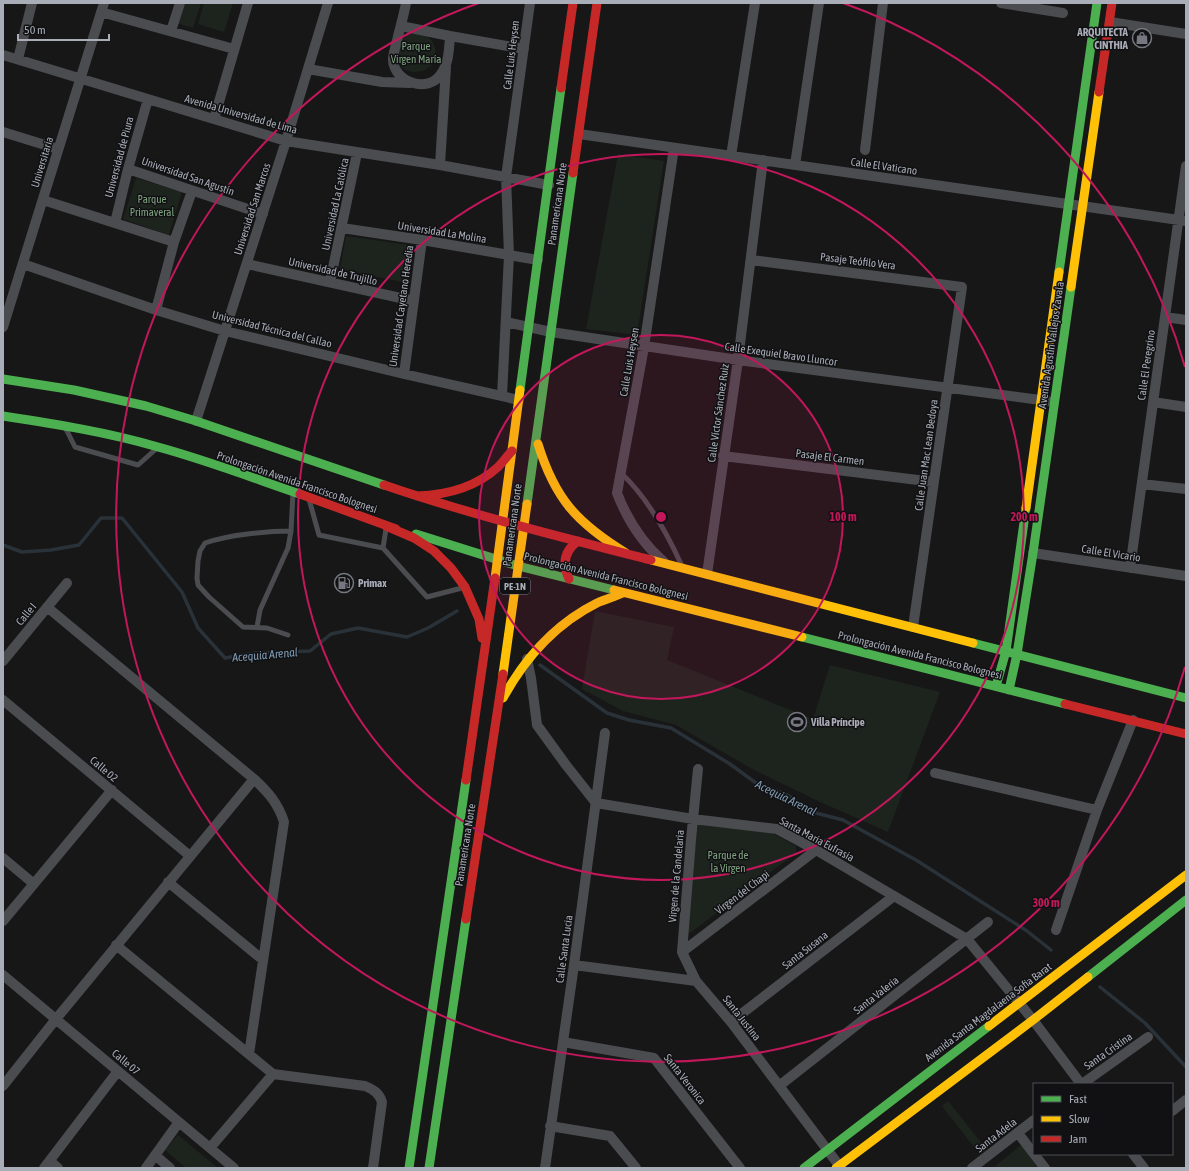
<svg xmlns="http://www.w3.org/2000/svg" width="1189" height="1171" font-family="'Asap Condensed',sans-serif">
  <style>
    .green { fill: #1d241e }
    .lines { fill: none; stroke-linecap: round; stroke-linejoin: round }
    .stream { stroke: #2a3239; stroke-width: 3.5 }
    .lane { stroke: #4b4c50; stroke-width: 5 }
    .street { stroke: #4b4c50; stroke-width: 10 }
    .fast { stroke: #4caf50; stroke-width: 9 }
    .slow { stroke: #ffc107; stroke-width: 9 }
    .jam { stroke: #c62828; stroke-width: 9 }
    .ring { fill: none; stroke: #c2185b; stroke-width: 2 }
    .labels { text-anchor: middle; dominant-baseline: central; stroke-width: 3; stroke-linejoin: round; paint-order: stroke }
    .shield { fill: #111113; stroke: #7b7e86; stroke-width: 1 }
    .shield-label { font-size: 10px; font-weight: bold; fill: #a8adb8 }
    .poi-label { font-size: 11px; font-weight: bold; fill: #a8adb8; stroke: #111113; text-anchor: start }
    .park-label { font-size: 11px; fill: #7fa381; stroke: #111113 }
    .street-label { font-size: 11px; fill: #a8adb8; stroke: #111113 }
    .water-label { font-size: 12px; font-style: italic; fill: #7f9bb3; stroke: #111113 }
    .centre { fill: #c2185b; stroke: #111113; stroke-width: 2 }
    .ring-label { font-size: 12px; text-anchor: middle; font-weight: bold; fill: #c2185b; stroke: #111113; stroke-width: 3; stroke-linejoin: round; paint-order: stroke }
  </style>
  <rect width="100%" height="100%" fill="#171717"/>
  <path class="green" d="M183 3H201L193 28 177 23Z
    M204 3H233L224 32 198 24Z
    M414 33C418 34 423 34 426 36 437 41 438 57 431 65 422 76 399 74 397 58 396 55 399 50 400 46 402 38 405 35 414 33Z
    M618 154 664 161 637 335 586 329Z
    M136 178 182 192 169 235 123 219Z
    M346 236 408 245 402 282 340 269Z
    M595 611 674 627 667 660 813 719 830 665 940 692 888 832 816 800 754 770 676 725 623 711 582 689Z
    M698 823 772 833 796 846V853L690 933 685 931Z
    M948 1101 987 1150 980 1155 942 1106Z
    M178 1135 218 1168H186L165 1150Z
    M1021 1145 1041 1168H993Z"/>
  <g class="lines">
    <path class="stream" d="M3 545 22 552 51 550 79 545 101 518H122L182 592 198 628 225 658 256 653 310 651 331 634 358 628 407 637 428 628 457 611
      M540 665 607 713 629 720 671 728 730 764 756 783 787 795 816 813 843 820 916 860 1027 931 1051 950
      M1100 987 1145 1023 1186 1067"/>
    <path class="lane" d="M65 427 75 447 138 465 156 449
      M621 473C647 497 667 533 682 566
      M309 499 319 535 383 548 427 597 462 588
      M383 548 386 529
      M257 627 260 610 288 548 291 531 293 493
      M288 635 267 628 243 627 209 597 198 585 197 578 198 561 200 551 205 543C228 535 266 531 291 531"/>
    <path class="street" d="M406 3C404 14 401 25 398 36 397 43 393 52 393 60 394 82 428 94 441 74 449 63 449 49 450 36
      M1001 3 1063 13
      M101 12 234 49
      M1110 22 1186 34
      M401 26 450 36 524 49
      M171 31 180 3
      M3 55 286 141 440 165 549 185
      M18 59 32 3
      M308 69 382 82 410 83
      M214 119 248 3
      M3 132 58 149
      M579 134 1186 221
      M865 150 883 3
      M731 156 755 3
      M440 165 446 67
      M795 165 819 3
      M128 169 263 214
      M43 200 174 242
      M115 223 128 169 148 99
      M342 228 422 240 538 260
      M751 260 962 287 913 627
      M23 264 156 310 225 331 404 374 519 400
      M247 264 414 301
      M330 282 357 153
      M156 310 174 242 192 191
      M1165 317 1186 320
      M506 322 551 332 738 360 1048 401
      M3 327 104 3
      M404 374 422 240
      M502 396 509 255 506 177 530 3
      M1153 402 1186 407
      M196 421 286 141 328 3
      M723 456 934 482
      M1142 484 1186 489
      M1033 553 1186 576
      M664 562C642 543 627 519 617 493L644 347 674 148
      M1130 568 1186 166
      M707 574 738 360 763 160
      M47 607 254 779C268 792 278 803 284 822L249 1054
      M527 659 531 678 537 725 566 765 596 803 693 819 777 829 816 850 967 939 1033 1020 1081 1084
      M3 661 67 583
      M3 700 190 856
      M935 773 1097 810
      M3 858 34 884
      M168 882 263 960
      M3 921 112 790
      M1056 930 1097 810 1133 720
      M116 945 273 1074 365 1086C374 1090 379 1093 382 1102L373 1168
      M682 952 816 850
      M574 965 696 981 731 1022 841 1168
      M3 975 234 1168
      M696 981 682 952 691 840 698 769
      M731 1022 894 896
      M563 1042 654 1058 740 1168
      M1082 1084 1148 1037
      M3 1086 56 1019 254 779
      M779 1086 988 922
      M1172 1111 1186 1100
      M550 1126 610 1136 636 1168
      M1018 1133 1034 1154
      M210 1148 273 1074
      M1034 1154 1045 1168
      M1133 1154 1144 1168
      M155 1155 170 1168
      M50 1161 58 1168
      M44 1168 118 1071
      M146 1168 179 1122
      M545 1168 574 965 605 733
      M972 1168 1034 1120"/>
    <path class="fast" d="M1059 272 1097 3
      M3 379 74 390 146 406 196 421 384 485
      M520 390 561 88
      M3 416C55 424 107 432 158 447 206 460 253 478 300 494
      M527 504 573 173
      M416 534 518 566 614 590
      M802 637 1065 704
      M973 643 1186 698
      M996 686 1006 651 1026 508
      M1009 690 1017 654 1033 553 1071 287
      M1088 977 1186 900
      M409 1168 466 780
      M429 1168 466 919
      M804 1168 989 1026"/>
    <path class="slow" d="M1071 287 1099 92
      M538 444C555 499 577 523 626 553
      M1026 508 1059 272
      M651 560 973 643
      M495 578 520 390
      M614 590 802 637
      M503 674 527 504
      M503 698C525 658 555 624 597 603 606 599 614 597 623 593
      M989 1026 1186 875
      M836 1168 1033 1020 1088 977"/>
    <path class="jam" d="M561 88 573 3
      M1099 92 1112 3
      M573 173 597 3
      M384 485C472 515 561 537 651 560
      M300 494 396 529
      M417 496C447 495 475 488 498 467 503 462 507 456 512 451
      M386 526 414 538 434 551 451 568 465 587 479 619 482 638
      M569 579C562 564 564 551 578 541
      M1065 704 1186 734
      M466 780 495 578
      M466 919 503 674"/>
  </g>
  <circle cx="661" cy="517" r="182" fill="#c2185b" fill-opacity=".12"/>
  <g class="ring">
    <circle cx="661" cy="517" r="182"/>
    <circle cx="661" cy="517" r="363"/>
    <path d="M1185 667A545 545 0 1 1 479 3M843 3A545 545 0 0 1 1185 367"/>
  </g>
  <defs>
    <symbol id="shop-ring" viewBox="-11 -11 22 22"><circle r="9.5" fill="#111113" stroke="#757880" stroke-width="1.5"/><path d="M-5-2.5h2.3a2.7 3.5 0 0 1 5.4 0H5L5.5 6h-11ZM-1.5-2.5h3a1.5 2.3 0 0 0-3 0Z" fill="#757880"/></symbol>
    <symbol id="fuel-ring" viewBox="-11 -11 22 22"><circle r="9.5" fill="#111113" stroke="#757880" stroke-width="1.5"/><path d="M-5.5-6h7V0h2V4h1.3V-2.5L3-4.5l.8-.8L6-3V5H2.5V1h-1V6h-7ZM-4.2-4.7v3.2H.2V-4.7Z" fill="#757880"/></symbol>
    <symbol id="stadium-ring" viewBox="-11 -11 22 22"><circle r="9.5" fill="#111113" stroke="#757880" stroke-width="1.5"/><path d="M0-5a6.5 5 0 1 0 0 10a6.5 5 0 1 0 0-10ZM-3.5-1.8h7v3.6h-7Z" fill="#757880"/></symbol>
  </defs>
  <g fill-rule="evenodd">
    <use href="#shop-ring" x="1131" y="27" width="22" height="22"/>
    <use href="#fuel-ring" x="333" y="572" width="22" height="22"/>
    <use href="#stadium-ring" x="786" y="711" width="22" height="22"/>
  </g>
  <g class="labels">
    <rect class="shield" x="500" y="578" width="30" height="16" rx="3"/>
    <g class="shield-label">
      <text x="515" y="586">PE-1N</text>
    </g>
    <g class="poi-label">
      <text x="1128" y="32" text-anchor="end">ARQUITECTA<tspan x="1128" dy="13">CINTHIA</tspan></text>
      <text x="358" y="583">Primax</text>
      <text x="811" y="722">Villa Príncipe</text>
    </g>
    <g class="park-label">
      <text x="416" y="46">Parque<tspan x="416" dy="13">Virgen María</tspan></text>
      <text x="152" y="199">Parque<tspan x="152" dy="13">Primaveral</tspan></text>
      <text x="728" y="855">Parque de<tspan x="728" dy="13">la Virgen</tspan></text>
    </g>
    <g class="street-label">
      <text transform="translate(511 55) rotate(-83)">Calle Luis Heysen</text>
      <text transform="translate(241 114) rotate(16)">Avenida Universidad de Lima</text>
      <text transform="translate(119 157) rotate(-75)">Universidad de Piura</text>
      <text transform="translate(42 162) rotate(-73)">Universitaria</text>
      <text transform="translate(884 166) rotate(8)">Calle El Vaticano</text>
      <text transform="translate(188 176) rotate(19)">Universidad San Agustín</text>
      <text transform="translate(335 204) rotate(-78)">Universidad La Católica</text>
      <text transform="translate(557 204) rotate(-82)">Panamericana Norte</text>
      <text transform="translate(252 209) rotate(-72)">Universidad San Marcos</text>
      <text transform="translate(442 232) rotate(9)">Universidad La Molina</text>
      <text transform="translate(858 261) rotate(7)">Pasaje Teófilo Vera</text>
      <text transform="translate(333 271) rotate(13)">Universidad de Trujillo</text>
      <text transform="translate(401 306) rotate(-82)">Universidad Cayetano Heredia</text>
      <text transform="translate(272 329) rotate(14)">Universidad Técnica del Callao</text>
      <text transform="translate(1051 345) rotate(-82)">Avenida Agustín Vallejos Zavala</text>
      <text transform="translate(781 354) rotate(8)">Calle Exequiel Bravo Lluncor</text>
      <text transform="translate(629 362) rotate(-80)">Calle Luis Heysen</text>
      <text transform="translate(1146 365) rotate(-82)">Calle El Peregrino</text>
      <text transform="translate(718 413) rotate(-82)">Calle Víctor Sánchez Ruiz</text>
      <text transform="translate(926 455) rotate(-82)">Calle Juan Mac Lean Bedoya</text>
      <text transform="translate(830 457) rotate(7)">Pasaje El Carmen</text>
      <text transform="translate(297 482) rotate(19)">Prolongación Avenida Francisco Bolognesi</text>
      <text transform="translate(512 525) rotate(-82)">Panamericana Norte</text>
      <text transform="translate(1111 553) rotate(9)">Calle El Vicario</text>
      <text transform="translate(606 576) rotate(14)">Prolongación Avenida Francisco Bolognesi</text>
      <text transform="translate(26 614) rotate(-50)">Calle I</text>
      <text transform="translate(920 655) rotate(14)">Prolongación Avenida Francisco Bolognesi</text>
      <text transform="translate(104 769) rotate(40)">Calle 02</text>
      <text transform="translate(817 839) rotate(28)">Santa Maria Eufrasia</text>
      <text transform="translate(465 845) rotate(-81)">Panamericana Norte</text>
      <text transform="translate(676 876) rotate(-85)">Virgen de la Candelaria</text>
      <text transform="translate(742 892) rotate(-37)">Virgen del Chapi</text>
      <text transform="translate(564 949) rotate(-82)">Calle Santa Lucia</text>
      <text transform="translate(805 950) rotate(-38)">Santa Susana</text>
      <text transform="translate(876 995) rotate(-38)">Santa Valeria</text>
      <text transform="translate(988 1012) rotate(-37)">Avenida Santa Magdalaena Sofia Barat</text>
      <text transform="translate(742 1018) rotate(52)">Santa Justina</text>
      <text transform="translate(1108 1051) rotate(-35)">Santa Cristina</text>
      <text transform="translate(126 1062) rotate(40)">Calle 07</text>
      <text transform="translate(685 1079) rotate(52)">Santa Veronica</text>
      <text transform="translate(996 1135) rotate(-38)">Santa Adela</text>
    </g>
    <g class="water-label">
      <text transform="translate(265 655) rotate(-5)">Acequia Arenal</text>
      <text transform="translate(786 798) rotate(26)">Acequia Arenal</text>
    </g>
  </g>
  <circle cx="661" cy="517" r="6" class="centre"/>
  <g class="ring-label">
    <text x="843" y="521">100 m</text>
    <text x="1024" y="521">200 m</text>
    <text x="1046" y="907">300 m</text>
  </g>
  <rect width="1189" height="1171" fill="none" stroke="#a8adb8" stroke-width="8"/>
  <rect x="1033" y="1083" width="140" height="72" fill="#111113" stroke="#4d4f55"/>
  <rect x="1041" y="1096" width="20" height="6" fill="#4caf50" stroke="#4d4f55"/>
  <text x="1069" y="1103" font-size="12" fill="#a8adb8">Fast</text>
  <rect x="1041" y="1116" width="20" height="6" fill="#ffc107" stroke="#4d4f55"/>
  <text x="1069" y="1123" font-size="12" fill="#a8adb8">Slow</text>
  <rect x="1041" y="1136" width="20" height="6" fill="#c62828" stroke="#4d4f55"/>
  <text x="1069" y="1143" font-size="12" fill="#a8adb8">Jam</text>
  <path d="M18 34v6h91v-6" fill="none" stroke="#a8adb8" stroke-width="2"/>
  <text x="24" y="34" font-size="12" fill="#a8adb8" stroke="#111113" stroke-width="3" paint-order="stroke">50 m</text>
</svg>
